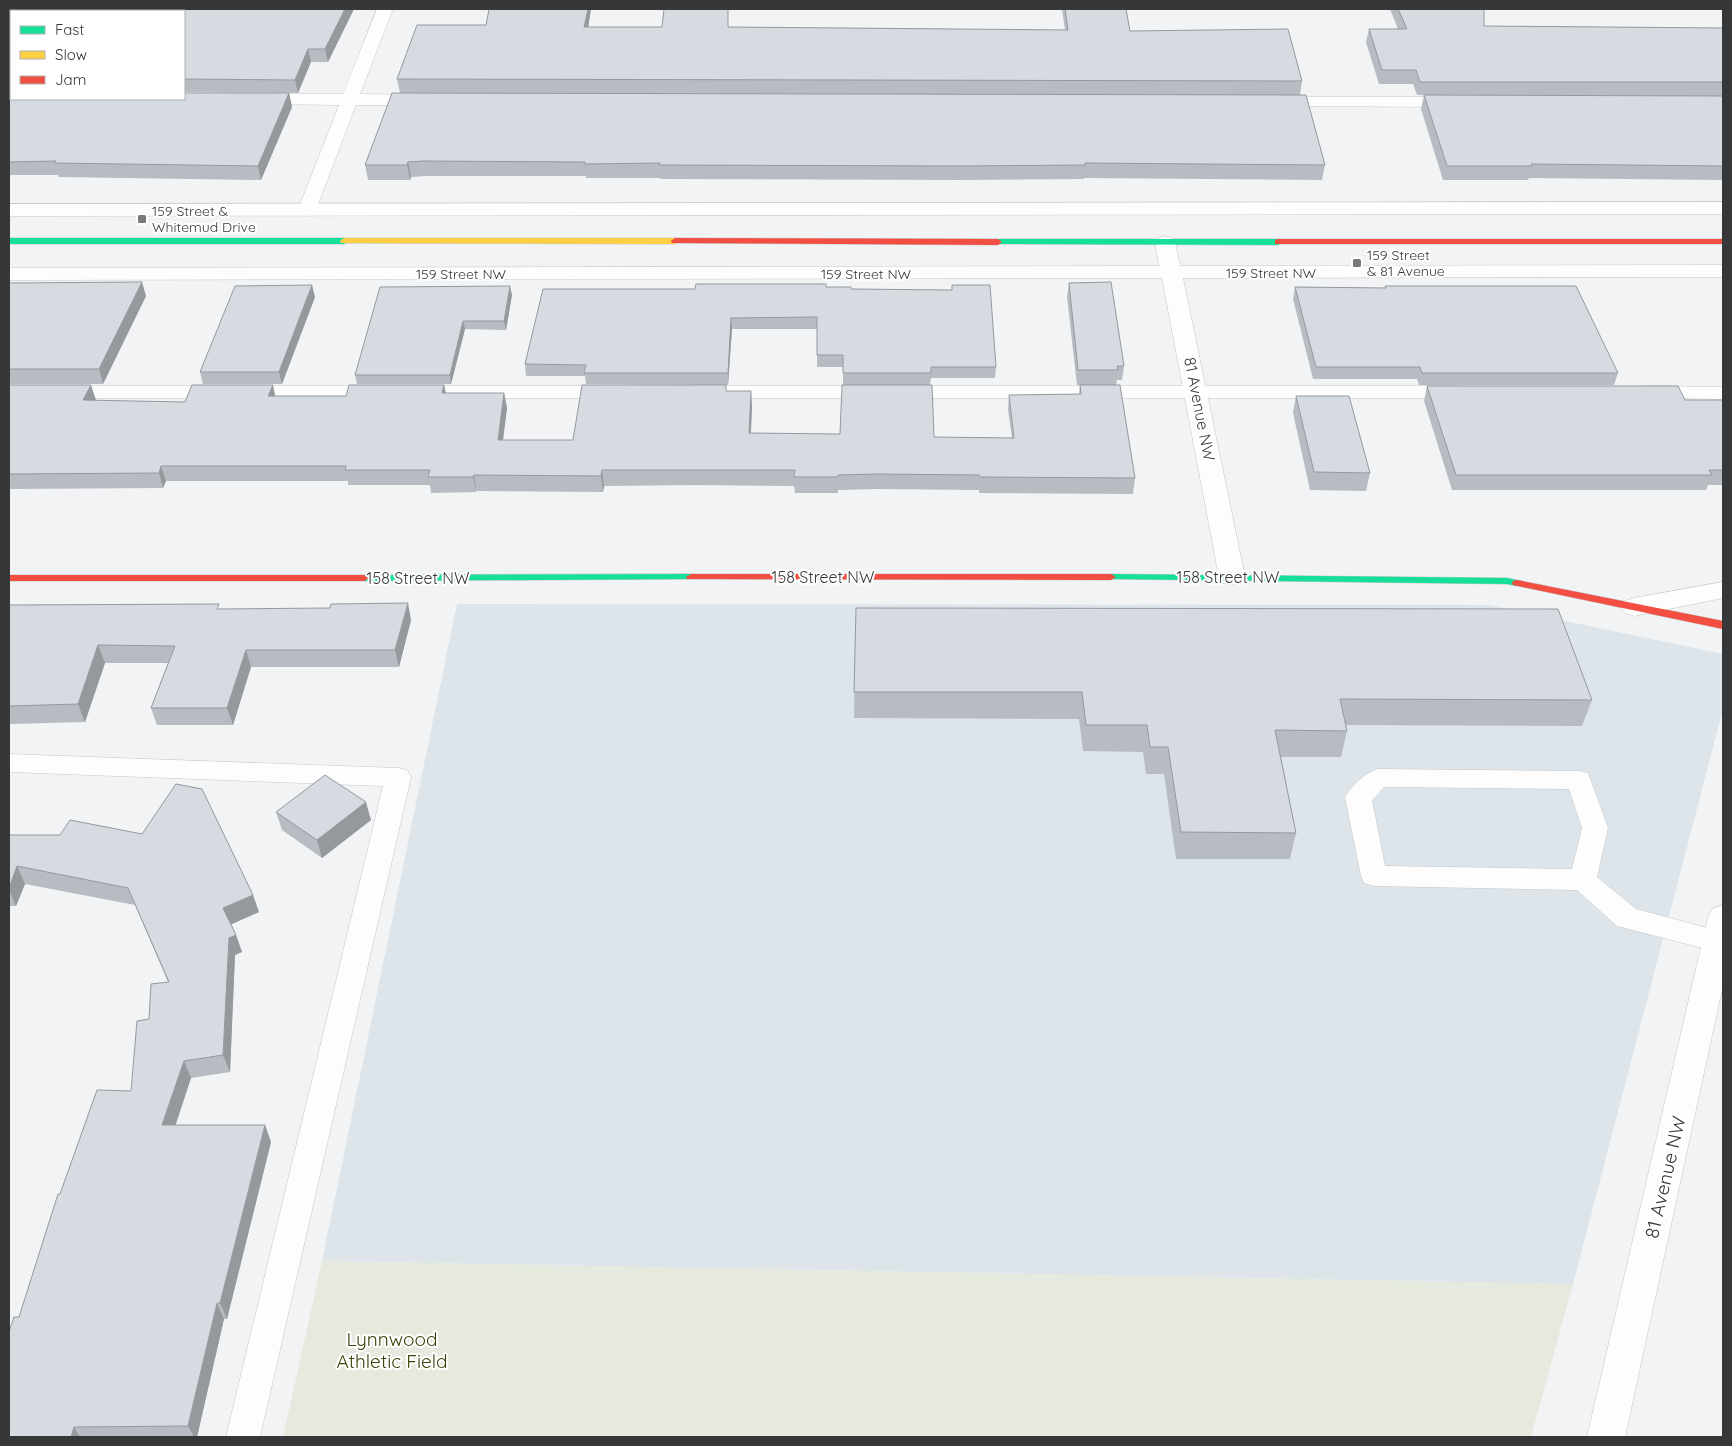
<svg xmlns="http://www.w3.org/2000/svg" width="1732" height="1446" font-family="Quicksand,sans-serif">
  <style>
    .built { fill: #dee5ea }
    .green { fill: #e6eade }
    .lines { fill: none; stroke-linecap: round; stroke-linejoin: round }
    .lane-casing { stroke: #c4c6c7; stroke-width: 1 }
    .street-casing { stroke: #c4c6c7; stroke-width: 1 }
    .fast-casing { stroke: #c4c6c7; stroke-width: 1 }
    .slow-casing { stroke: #c4c6c7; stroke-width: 1 }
    .jam-casing { stroke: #c4c6c7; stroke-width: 1 }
    .lane { fill: #fdfdfe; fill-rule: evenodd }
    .street { fill: #fdfdfe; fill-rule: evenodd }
    .fast { fill: #16e098; fill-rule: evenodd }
    .slow { fill: #ffcf43; fill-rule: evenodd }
    .jam { fill: #f24e42; fill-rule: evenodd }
    .wall { fill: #b7bcc2 }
    .shaded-wall { fill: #95999e }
    .building { fill: #d5dbe1; stroke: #95999e }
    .poi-dot { fill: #77797a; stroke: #fff; stroke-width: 2 }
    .labels { text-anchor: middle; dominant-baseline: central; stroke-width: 4; stroke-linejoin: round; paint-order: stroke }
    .far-poi-label { font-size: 14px; fill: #363738; stroke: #fff; text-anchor: start }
    .far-street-label { font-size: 14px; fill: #363738; stroke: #fff }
    .street-label { font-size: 16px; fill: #363738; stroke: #fff }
    .near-street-label { font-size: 19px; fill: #363738; stroke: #fff }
    .near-park-label { font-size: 19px; fill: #394208; stroke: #fff }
  </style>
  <rect width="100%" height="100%" fill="#f1f3f5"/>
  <path class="built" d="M457 604 1490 605 1723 654V709L1573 1284 322 1261Z"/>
  <path class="green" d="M322 1261 1573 1284 1531 1437H283Z"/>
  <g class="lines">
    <defs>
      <path id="lane" d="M377 9H393L360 94 424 95 430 96 433 100 430 104 424 105H356L316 210 314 214 307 216 300 214 298 210 339 105 256 104 250 103 247 99 250 95 256 94H343Z
        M1274 97H1456L1462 98 1465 102 1462 106 1456 107 1268 106 1265 102 1268 98Z
        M9 386H613L620 388 623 392 620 396 613 398H9Z
        M718 386H1461L1468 388 1471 392 1468 396 1461 398H718L711 396 708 392 711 388Z
        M1648 386 1723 387V399L1648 398 1641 396 1638 392 1641 388Z
        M9 754 398 768 407 770 411 777 260 1437H226L383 786 9 772Z
        M1378 769 1579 771 1588 773 1608 828 1597 877 1636 909 1723 932V950L1718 952 1617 926 1577 890 1374 886 1364 883 1361 876 1345 797C1352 785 1365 773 1378 769ZM1384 787 1569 789 1582 828 1572 869 1385 866 1372 800Z"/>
      <path id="street" d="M1723 202V214L9 216V204Z
        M1165 236 1172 238 1175 242 1180 266 1723 265V277L1183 278 1245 577 1241 583 1232 585 1223 583 1219 577 1162 278 9 280V268L1159 266 1155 242 1158 238Z
        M1723 582V598L1634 616 1625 613 1621 607 1625 601 1634 598Z
        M1723 905V985L1625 1437H1587L1708 917 1712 909Z"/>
      <path id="fast" d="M9 238H344L348 241 344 244H9Z
        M998 239H1278L1282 242 1278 245 995 244V240Z
        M691 574 696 577 695 579 364 581 359 578 364 575Z
        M1111 574 1507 578 1521 581 1522 583 1517 586 1507 584 1107 579 1106 577Z"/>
      <path id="slow" d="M344 238H675L679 241 675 244 341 243 340 241Z"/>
      <path id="jam" d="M675 238 998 239 1002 242 998 245 672 243 671 241Z
        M1278 239H1723V244H1275V240Z
        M691 574H1111L1116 577 1111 580 687 579 686 577Z
        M9 575H364L369 578 364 581H9Z
        M1517 580 1723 621V629L1513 585 1512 583 1513 581Z"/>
    </defs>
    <use href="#lane" class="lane-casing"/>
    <use href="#street" class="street-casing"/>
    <use href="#fast" class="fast-casing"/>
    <use href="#slow" class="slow-casing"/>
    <use href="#jam" class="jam-casing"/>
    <use href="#lane" class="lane"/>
    <use href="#street" class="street"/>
    <use href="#fast" class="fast"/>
    <use href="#slow" class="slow"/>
    <use href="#jam" class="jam"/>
  </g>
  <path class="wall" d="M354 9 328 62H311L298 93 184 92V93V11Z
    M489 9H591L588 27H662L728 9V27L1065 30 1062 9H1126L1130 31 1302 81 1300 95 1325 165 1322 180 1084 178V179L960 180 661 179 660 178H586V176H426L411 177 410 180H368L365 165 400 93 397 79 486 25Z
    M1390 9H1484V26L1723 28V180L1529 178 1528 180H1443L1421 109 1424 95H1417L1413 84H1379L1366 42 1369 29H1398Z
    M9 28H11V99L289 93 292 107 261 180 59 177 58 175H9Z
    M9 283 146 296 103 384H9Z
    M1069 283 1124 366 1122 380H1117L1116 385H1077L1067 297Z
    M1385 286 1618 373 1614 385H1419L1417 379H1313L1293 299 1295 287 1385 288Z
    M826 287 851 289 996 367 995 378H931L930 385H843V367H817V329H732L728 385 586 384 585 376H526L525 364 695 289Z
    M512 295 506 330 465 329 451 384H357L355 375Z
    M315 297 282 384H203L200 372Z
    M9 385 96 400V401L185 402 275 396H346L444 385 446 393H504L507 408 503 440H573L727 391 752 406 751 433 934 437 1012 438 1008 410 1009 395 1079 394 1080 385 1135 478 1133 494 979 493V490L876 489 838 490V493H795L794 486 696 485 604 486 603 492 476 491V492L431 493 430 485H348V481H166L163 488 9 489Z
    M1427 386 1685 400H1723V485H1708L1706 490H1452L1424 401Z
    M1296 396 1370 473 1366 491 1310 490 1293 413Z
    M9 605 220 609 411 620 399 667H251L233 725H157L151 708 168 663H105L85 722 9 724Z
    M856 608 1592 700 1582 726 1346 725 1347 731 1341 757H1281L1296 833 1290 859H1176L1164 774H1146L1143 752 1083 751 1079 719 854 718Z
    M276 812 371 820 322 858 282 830Z
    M9 835 259 912 231 924 236 935 242 952 235 955 230 1072 191 1078 175 1125H265L271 1142 227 1319H224L197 1437H9L19 1317 60 1194 131 1091 149 1019 168 982 135 905 25 884 16 906H9Z"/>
  <path class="shaded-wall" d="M345 9H354L328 62 325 49Z
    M588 9H591L586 42 584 27Z
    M308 49 311 62 298 93 295 80Z
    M289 93 292 107 261 180 258 166Z
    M408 162 411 177 410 180 407 165Z
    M142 282 146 296 103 384 99 369Z
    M312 285 315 297 282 384 279 372Z
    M510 286 512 295 506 330 504 321Z
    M731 318 732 329 728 385V373Z
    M463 321 465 329 451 384 450 375Z
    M91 385 96 400 88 416 83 400Z
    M273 385 276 400 268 396Z
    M444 385 447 400 442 393Z
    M751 391 752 406 750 448 749 433Z
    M504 393 507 408 501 455 498 440Z
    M161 466 166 481 163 488 159 473Z
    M602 470 604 486 603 492 601 476Z
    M474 475 476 491V492L473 477Z
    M408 603 411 620 399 667 395 650Z
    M98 645 105 663 85 722 78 704Z
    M246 650 251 667 233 725 227 708Z
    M366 802 371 820 322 858 317 840Z
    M17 866 25 884 16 906 9 890V888Z
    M253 895 259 912 230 925 223 908Z
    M236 935 242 952 235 955 230 1072 223 1055 229 938Z
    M184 1061 191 1078 170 1142 162 1125Z
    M265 1125 271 1142 227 1319 220 1303Z
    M217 1303 224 1319 197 1437H194L188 1426Z
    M74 1427 80 1437H71Z"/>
  <path class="building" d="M133 9H345L325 49H308L295 80 184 79V11H132Z
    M489 9H588L584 27H662L664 9H728V27L1068 30 1065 9H1126L1130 31 1288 29 1302 81 397 79 417 25H486Z
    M1398 9H1484V26L1723 28V82H1420L1416 70H1382L1369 29H1407Z
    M9 28H11V84H9Z
    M9 91H11V99H184V93H289L258 166 54 163 56 161 9 162Z
    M392 93 1306 95 1325 165 1085 163V165L960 166 659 165 660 163 585 164V162L423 161 408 162 407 165H365Z
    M1424 95 1723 96V166L1531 164 1532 166H1447Z
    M142 282 99 369H9V283Z
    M1111 282 1124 366H1117L1118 370H1078L1069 283Z
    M696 284H826V287H851V289L952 290V285H990L996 367H931V373H843V355H817V317L731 318 728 373H584L586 365 525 364 543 289H695Z
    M312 285 279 372H200L235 286Z
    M510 286 504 321H463L450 375H355L380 287Z
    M1385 286H1576L1618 373H1422L1420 367H1316L1295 287 1386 288Z
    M9 385H91L83 400 185 402 192 385H273L268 396H346L349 385H444L442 393H504L498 440H573L582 385H726V391H751L749 433 840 434 842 385H932L934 437 1014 438 1009 395 1081 394 1080 385H1120L1135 478 980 477 979 475 876 474 838 475V477H794L795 470H602L601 476 474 475 473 477H428L430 470H345L346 466H161L159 473 9 474Z
    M1427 386H1678L1685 400H1723V470H1709L1712 475H1456Z
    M1296 396H1349L1370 473 1314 472Z
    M408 603 395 650H246L227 708H151L175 646 98 645 78 704 9 706V605L219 604 217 609 330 608 331 604Z
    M856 608 1558 609 1592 700 1340 699 1347 731 1275 730 1296 833 1181 832 1168 747H1150L1147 725H1086L1082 692H854Z
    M325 775 366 802 317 840 276 812Z
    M176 784 202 789 253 895 223 908 236 935 229 938 223 1055 184 1061 162 1125H265L220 1303H217L188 1426 74 1427 71 1437H9V1332L14 1317H19L58 1194H60L97 1090 131 1091 137 1021 149 1019 151 984 169 982 128 888 17 866 9 888V835H60L70 820 142 834Z"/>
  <g class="poi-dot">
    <rect x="137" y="214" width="10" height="10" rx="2.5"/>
    <rect x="1352" y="258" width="10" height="10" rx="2.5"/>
  </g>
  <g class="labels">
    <g class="far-poi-label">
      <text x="152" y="211">159 Street &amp;<tspan x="152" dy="16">Whitemud Drive</tspan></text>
      <text x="1367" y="255">159 Street<tspan x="1367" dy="16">&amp; 81 Avenue</tspan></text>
    </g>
    <g class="far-street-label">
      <text x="1271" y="273">159 Street NW</text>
      <text x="461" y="274">159 Street NW</text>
      <text x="866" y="274">159 Street NW</text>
    </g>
    <g class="street-label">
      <text transform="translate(1200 409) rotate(79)">81 Avenue NW</text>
      <text x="823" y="577">158 Street NW</text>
      <text x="1228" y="577">158 Street NW</text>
      <text x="418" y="578">158 Street NW</text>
    </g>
    <g class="near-street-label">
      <text transform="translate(1665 1177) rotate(-77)">81 Avenue NW</text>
    </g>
    <g class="near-park-label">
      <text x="392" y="1339">Lynnwood<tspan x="392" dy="22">Athletic Field</tspan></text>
    </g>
  </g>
  <rect width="1732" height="1446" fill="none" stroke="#363738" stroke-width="20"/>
  <rect x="10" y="10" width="175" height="90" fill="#ffffff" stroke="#afafaf"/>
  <rect x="20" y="26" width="25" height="8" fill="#16e098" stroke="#afafaf"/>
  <text x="55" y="35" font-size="15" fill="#363738">Fast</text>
  <rect x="20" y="51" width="25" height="8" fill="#ffcf43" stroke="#afafaf"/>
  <text x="55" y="60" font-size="15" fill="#363738">Slow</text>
  <rect x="20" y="76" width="25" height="8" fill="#f24e42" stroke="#afafaf"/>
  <text x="55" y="85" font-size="15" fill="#363738">Jam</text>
</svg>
